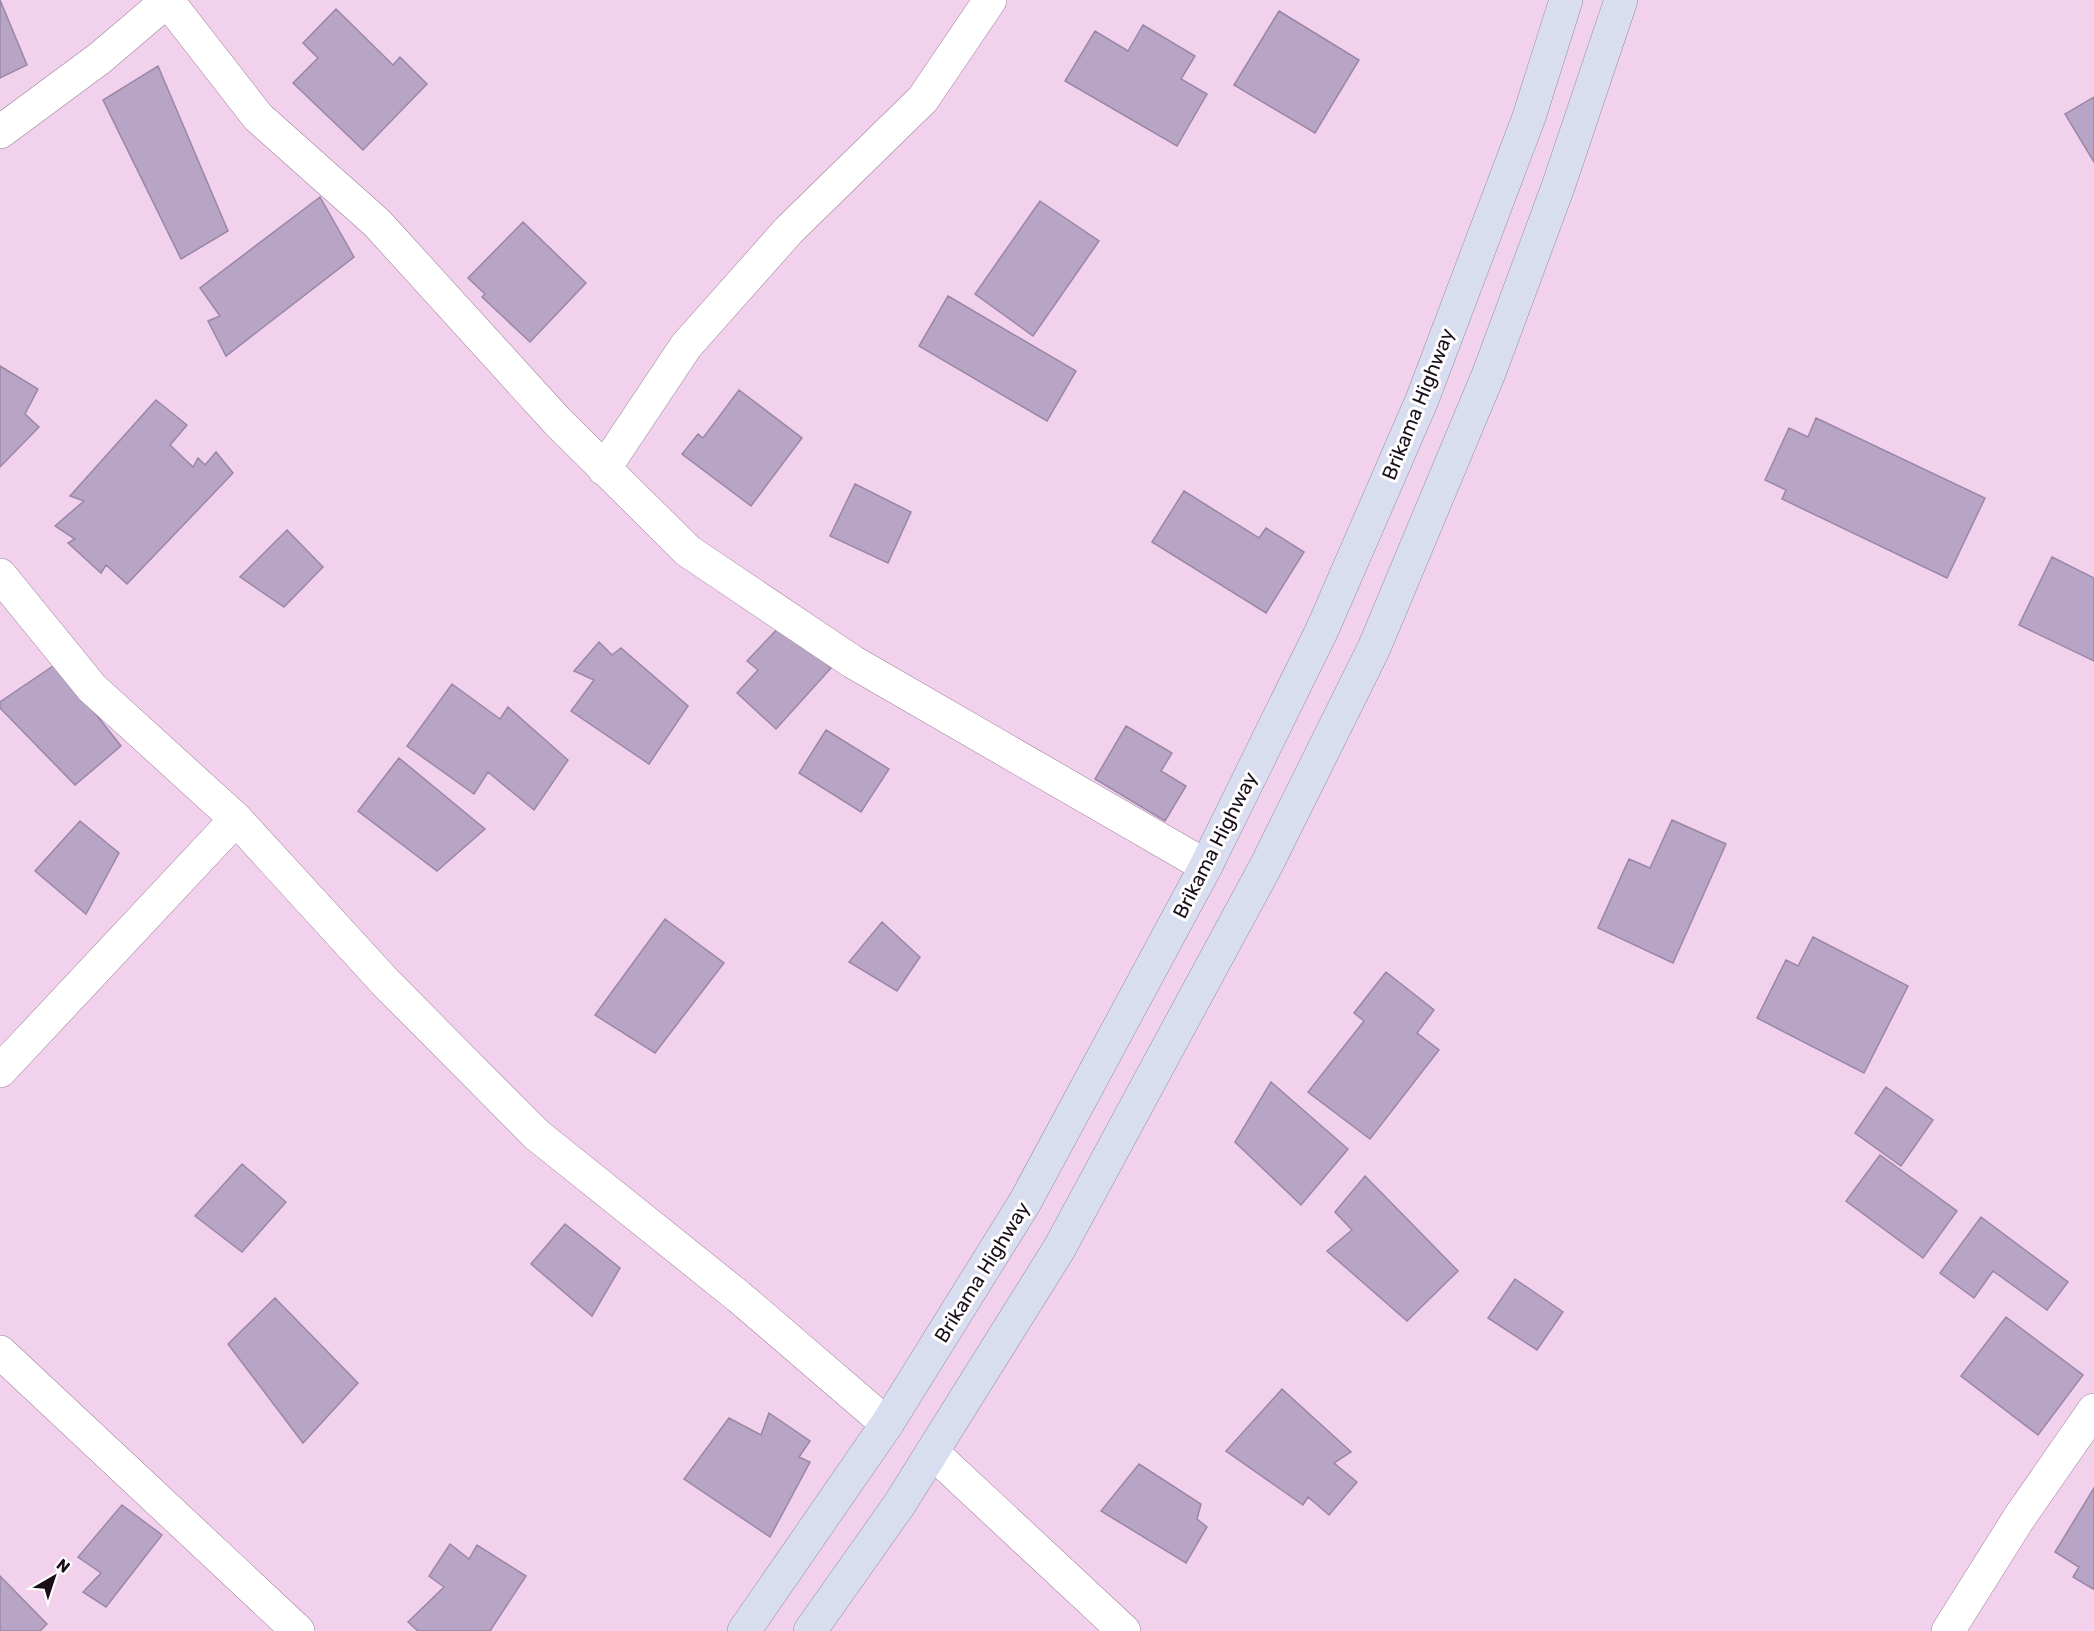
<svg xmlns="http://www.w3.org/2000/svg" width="2094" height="1631" font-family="Rubik,sans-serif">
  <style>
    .building { fill: #b8a5c5; stroke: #9a87a7; stroke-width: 1.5 }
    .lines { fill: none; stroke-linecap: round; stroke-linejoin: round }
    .minor-casing { stroke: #9e8099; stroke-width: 34 }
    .trunk-casing { stroke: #9090a3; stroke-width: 34 }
    .minor { stroke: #fff; stroke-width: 33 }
    .trunk { stroke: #d8def0; stroke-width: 33 }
    .labels { text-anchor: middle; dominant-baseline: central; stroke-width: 6; stroke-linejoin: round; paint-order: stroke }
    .street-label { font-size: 20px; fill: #1a0f19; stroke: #fefefe }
  </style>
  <rect width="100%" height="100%" fill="#f2d1ed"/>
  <path class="building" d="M0 0 27 65 0 78Z
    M336 9 393 65 400 57 427 84 363 150 293 83 318 58 303 43Z
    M1279 11 1359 60 1315 133 1234 85Z
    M1143 25 1195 56 1181 79 1207 94 1177 146 1065 81 1095 31 1128 51Z
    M158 66 228 231 181 259 103 100Z
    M2094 97V162L2065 114Z
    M320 197 354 257 226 356 208 321 220 316 200 288Z
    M1040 201 1099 241 1033 336 975 294Z
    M523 222 586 283 530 342 482 297 485 294 468 278Z
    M948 296 1076 371 1047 421 919 346Z
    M0 366 38 389 25 414 39 427 0 467Z
    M739 390 802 438 751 506 682 454 698 434 703 438Z
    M156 400 187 425 170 445 193 467 198 458 205 465 216 452 233 473 127 584 106 565 101 573 68 543 75 539 55 526 84 501 70 496Z
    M1816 418 1985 498 1947 578 1782 499 1786 490 1765 480 1789 428 1808 437Z
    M855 484 911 512 888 563 830 536Z
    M1184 491 1259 538 1266 528 1304 552 1266 613 1152 542Z
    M287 530 323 567 284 607 240 577Z
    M2052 557 2094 578V661L2019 625Z
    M783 623 831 668 776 729 737 693 758 670 747 661Z
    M599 642 612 655 621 648 688 706 649 764 571 711 594 680 574 671Z
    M56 664 121 746 75 785 0 708V702Z
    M452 684 500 719 508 707 568 760 534 810 488 772 474 794 407 746Z
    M1126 726 1172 753 1161 771 1186 786 1165 821 1095 779Z
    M826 730 889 769 861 812 799 773Z
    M399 758 485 829 437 871 358 811Z
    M1672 820 1726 844 1673 963 1598 928 1629 859 1650 868Z
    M80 821 119 853 86 914 35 871Z
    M665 919 724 963 655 1053 595 1015Z
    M882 922 920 957 897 991 849 962Z
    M1813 937 1908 986 1864 1073 1757 1018 1786 960 1798 966Z
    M1386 972 1434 1010 1417 1033 1439 1050 1370 1139 1308 1092 1364 1021 1354 1013Z
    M1271 1082 1348 1149 1301 1205 1235 1142Z
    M1886 1087 1933 1120 1901 1166 1855 1133Z
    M1880 1155 1957 1211 1923 1258 1846 1201Z
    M242 1164 286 1202 242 1252 195 1216Z
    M1365 1176 1458 1271 1407 1321 1327 1251 1352 1230 1335 1212Z
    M1981 1217 2068 1282 2047 1310 1993 1271 1974 1298 1940 1273Z
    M565 1224 620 1268 592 1316 531 1264Z
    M1515 1279 1563 1312 1537 1350 1488 1318Z
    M275 1298 358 1383 303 1443 228 1344Z
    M2006 1317 2083 1375 2038 1435 1961 1376Z
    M1282 1389 1351 1452 1334 1463 1357 1482 1329 1515 1308 1497 1303 1505 1226 1451Z
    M769 1413 810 1441 799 1457 810 1462 770 1537 684 1479 729 1418 761 1435Z
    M1139 1464 1201 1504 1197 1519 1207 1527 1186 1563 1101 1511Z
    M2094 1488V1587L2093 1589 2073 1577 2079 1567 2055 1552Z
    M122 1505 162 1535 106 1607 83 1592 101 1573 78 1557Z
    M450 1544 469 1559 477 1545 526 1576 490 1631H418L408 1622 444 1587 429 1576Z
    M0 1576 47 1624 40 1631H0Z"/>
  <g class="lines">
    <defs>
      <path id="minor" d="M167 0 258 117 377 223 557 421 688 551 853 662 1206 866
        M0 132 100 58 167 1
        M604 469 686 346 789 230 923 99 990 0
        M0 575 92 688 236 819
        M0 1071 236 819 386 983 537 1135 738 1296 887 1424
        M0 1352 298 1631
        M932 1452 1124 1631
        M1948 1631 2019 1518 2094 1410"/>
      <path id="trunk" d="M744 1631 887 1424 1025 1202 1206 866 1323 628 1422 400 1529 117 1566 0
        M810 1631 899 1505 1059 1249 1267 864 1374 648 1489 373 1558 187 1621 0"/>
    </defs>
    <use href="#minor" class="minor-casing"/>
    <use href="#trunk" class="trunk-casing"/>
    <use href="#minor" class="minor"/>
    <use href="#trunk" class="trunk"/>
  </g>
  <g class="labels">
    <g class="street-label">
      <text transform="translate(1418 404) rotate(-68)">Brikama Highway</text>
      <text transform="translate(1215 845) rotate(-63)">Brikama Highway</text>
      <text transform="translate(982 1272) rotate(-58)">Brikama Highway</text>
    </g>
  </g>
  <g transform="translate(54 1577) rotate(39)" stroke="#fefefe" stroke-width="4.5" paint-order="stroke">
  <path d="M0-4.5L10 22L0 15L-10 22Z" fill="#1a0f19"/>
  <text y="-9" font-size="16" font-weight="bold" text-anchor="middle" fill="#1a0f19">N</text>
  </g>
</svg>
